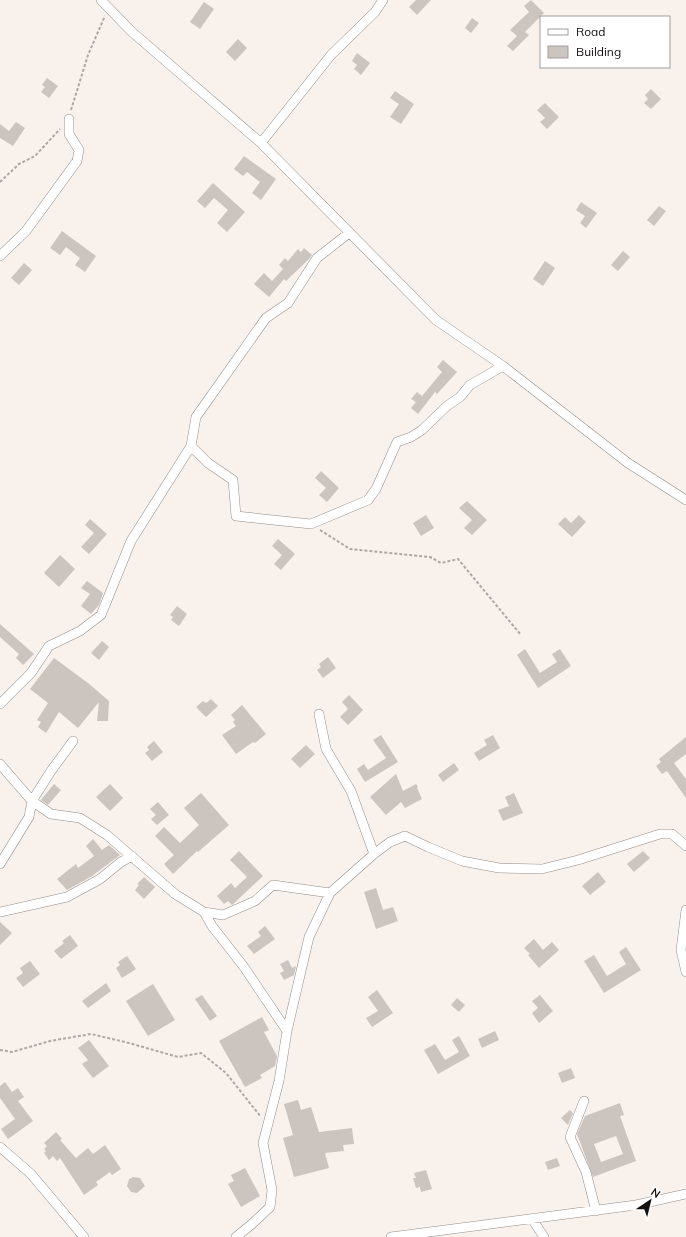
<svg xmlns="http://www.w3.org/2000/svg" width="686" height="1237" font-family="Mulish,sans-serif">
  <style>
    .building { fill: #cbc4bf; fill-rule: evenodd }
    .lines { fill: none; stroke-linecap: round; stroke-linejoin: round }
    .minor-casing { stroke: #948d89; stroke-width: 10 }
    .path { stroke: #aea8a4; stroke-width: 2; stroke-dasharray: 3 2; stroke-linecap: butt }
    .minor { stroke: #fff; stroke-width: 9 }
  </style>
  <rect width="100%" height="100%" fill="#f9f1ec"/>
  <path class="building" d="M416 0H431L417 15 409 7Z
    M531 0 544 13 525 32 529 35 513 51 507 46 517 36 510 30 529 12 524 6Z
    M204 2 214 9 200 29 190 22Z
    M472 18 479 23 471 33 465 28Z
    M238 39 247 48 235 61 226 52Z
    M357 53 370 63 361 75 354 69 357 65 352 61Z
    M47 78 58 86 49 98 41 92 45 87 42 85Z
    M651 89 661 99 651 109 644 103 648 99 645 95Z
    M395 91 414 104 401 124 390 117 399 104 390 98Z
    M545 103 559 117 547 129 540 122 545 118 537 110Z
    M16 122 25 128 13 146 0 138V124L9 131Z
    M244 156 276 179 261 200 252 193 260 182 247 172 243 176 234 169Z
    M213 183 245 212 227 232 217 223 228 210 214 198 205 208 197 201Z
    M581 202 597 213 586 228 580 223 585 216 576 210Z
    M659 206 666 211 654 226 647 220Z
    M62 231 96 256 85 272 75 265 80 258 66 247 60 255 50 248Z
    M304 248 312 255 310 258 286 281 284 279 269 297 254 284 264 273 272 281 283 269 279 265 285 258 288 261 298 249 301 252Z
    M623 251 630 257 618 271 611 265Z
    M545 261 555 268 543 286 533 279Z
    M24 263 32 270 19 285 11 278Z
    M443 360 457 372 437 394 435 392 418 414 411 408 416 402 411 399 417 392 422 396 442 372 437 367Z
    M321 471 339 488 327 502 319 495 326 488 315 478Z
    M467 501 487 520 472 535 464 528 472 520 459 508Z
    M426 515 434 528 421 536 413 523Z
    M579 515 586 522 572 537 558 524 565 517 571 523Z
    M90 519 107 534 89 554 81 547 94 533 85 525Z
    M278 539 295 554 281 570 274 564 282 555 272 546Z
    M60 555 75 569 59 587 44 573Z
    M87 581 103 593 99 605 91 614 81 606 90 594 81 588Z
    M177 606 187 614 179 626 171 620 173 617 170 615Z
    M0 624 34 654 23 665 16 658 19 654 0 637Z
    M102 641 109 647 99 660 91 653Z
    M525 649 540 673 557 662 552 654 560 649 571 666 538 688 517 655Z
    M328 657 336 668 323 678 317 670 321 667 319 664Z
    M54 658 88 683 109 701 108 721H97L99 702 78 728 59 712 46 733 38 727 41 722 37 720 48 703 30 689Z
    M349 695 363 710 348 725 340 717 348 709 342 702Z
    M211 699 218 706 206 717 196 707 203 701 206 703Z
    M242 705 266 734 255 743 253 742 236 754 222 735 236 726 233 722 235 720 231 715Z
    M381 735 398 762 365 782 357 769 364 764 368 770 386 758 373 740Z
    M493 735 500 748 479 761 474 753 487 745 484 740Z
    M686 737V754L674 763 686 779V798L667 771 662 774 656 766 661 762 659 759Z
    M154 741 163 752 152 761 145 753 149 750 147 747Z
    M306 745 315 754 300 768 291 759Z
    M454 763 459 770 443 782 438 775Z
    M396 774 403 791 416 784 418 787 417 788 422 799 405 808 401 802 386 815 370 797Z
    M54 784 61 790 48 805 41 800Z
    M110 784 123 798 110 811 96 797Z
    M201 793 229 825 198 852 197 851 173 874 164 864 174 855 155 836 164 827 180 843 199 825 184 808Z
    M514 793 523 813 503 821 498 810 509 806 505 797Z
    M158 802 169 815 157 825 151 819 156 815 150 809Z
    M93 839 102 850 109 845 120 855 92 876 67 890 57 879 76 864 78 868 94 856 86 846Z
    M239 851 263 876 232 905 228 901 224 904 217 896 231 883 235 888 247 877 230 860Z
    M643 851 650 858 634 872 627 864Z
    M598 872 606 882 590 895 582 886Z
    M144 877 155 887 144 899 135 890 139 885 137 884Z
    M376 888 383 910 393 907 398 921 376 929 364 892Z
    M0 922 12 933 0 945Z
    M265 926 275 939 254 954 247 946 261 936 258 932Z
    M70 935 78 946 61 959 54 951 64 943 62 941Z
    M534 939 543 950 552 942 559 950 539 968 528 955 530 954 524 948Z
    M626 947 641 970 604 993 584 961 594 955 607 976 626 964 619 952Z
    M127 956 136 969 122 978 116 968 120 965 118 962Z
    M288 960 292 968 296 966 294 975 284 980 280 973 284 971 280 964Z
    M30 961 40 974 23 987 16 978 23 973 20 968Z
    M106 983 111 991 88 1008 82 1001Z
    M153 984 175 1020 148 1036 126 1001Z
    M377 990 393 1013 372 1027 366 1018 378 1011 368 997Z
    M202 995 217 1016 210 1021 195 999Z
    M540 995 553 1011 539 1023 532 1013 538 1008 532 1001Z
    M457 998 465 1005 459 1012 451 1005Z
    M262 1017 269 1030 264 1032 277 1056 275 1066 260 1075 262 1078 245 1087 219 1041Z
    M495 1031 499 1040 482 1048 478 1039Z
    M459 1036 470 1056 438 1074 424 1050 435 1044 445 1060 459 1052 452 1040Z
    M89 1040 109 1066 93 1078 82 1064 88 1060 78 1048Z
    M571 1068 575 1078 562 1083 558 1073Z
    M5 1082 12 1092 18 1088 24 1097 18 1101 33 1121 8 1139 1 1129 15 1119 0 1098V1086Z
    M298 1100 301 1110 311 1107 319 1132 352 1128 354 1144 343 1145 344 1151 325 1153 329 1168 294 1177 283 1138 293 1135 284 1104Z
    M620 1103 624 1115 620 1116 636 1161 593 1177 577 1134 585 1116ZM616 1136 623 1154 601 1162 594 1144Z
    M570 1110 573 1113 568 1125 561 1118Z
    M56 1132 62 1139 60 1140 76 1158 88 1148 93 1154 105 1145 121 1169 112 1175 110 1172 96 1182 98 1185 84 1195 60 1158 57 1161 53 1156 49 1160 44 1153 46 1151 44 1149 47 1146 44 1143Z
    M557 1158 560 1166 548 1170 545 1162Z
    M245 1168 260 1196 241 1207 228 1184 234 1181 231 1175Z
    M426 1170 432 1189 421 1192 420 1187 416 1188 413 1178H416L414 1173Z
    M133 1177 140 1178 145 1186 137 1193 131 1192 127 1186 129 1179Z"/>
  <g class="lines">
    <defs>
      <path id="minor" d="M101 0 132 32 261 143 436 320 503 366 628 463 686 500
        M261 143 331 55 375 12 383 0
        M0 256 26 231 77 161 79 150 69 134V119
        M191 446 208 463 233 480 236 516 311 524 368 500 376 489 397 442 411 437 422 430 447 406 460 397 470 385 503 366
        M0 704 31 673 49 646 80 631 101 615 131 541 191 446 196 417 266 318 288 303 317 258 349 233
        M319 714 326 749 351 791 374 854
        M0 764 32 801 51 814 80 818 107 835 175 894 204 912 212 926 244 967 287 1031
        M0 864 29 817 32 801 51 771 73 741
        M686 910 681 950 686 972
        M0 912 67 897 100 879 121 862 132 856
        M204 912 223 915 255 901 273 885 330 893
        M584 1101 570 1137 586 1172 596 1211
        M0 1147 31 1174 84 1237
        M532 1219 544 1237
        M236 1237 252 1224 270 1207 272 1190 263 1143 279 1081 287 1031 309 937 330 893 374 854 390 842 405 836 428 847 462 861 499 868 542 869 578 860 660 834H672L686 846
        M391 1237 636 1205 686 1194"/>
    </defs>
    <use href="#minor" class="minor-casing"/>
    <path class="path" d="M71 110 88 55 105 16
      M0 182 19 164 35 156 60 129
      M320 530 350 549 430 557 441 563 458 559 521 635
      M0 1050 12 1052 50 1041 91 1034 129 1043 178 1057 201 1053 226 1073 261 1117"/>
    <use href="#minor" class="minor"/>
  </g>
  <rect x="540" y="16" width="130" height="52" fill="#ffffff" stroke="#a09f9f"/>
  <rect x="548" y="29" width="20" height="6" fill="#ffffff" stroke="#a09f9f"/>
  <text x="576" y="36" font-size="12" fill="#120f0e">Road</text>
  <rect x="548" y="46" width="20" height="12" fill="#cbc4bf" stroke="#a09f9f"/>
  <text x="576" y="56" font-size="12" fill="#120f0e">Building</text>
  <g transform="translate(650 1201) rotate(35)" stroke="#ffffff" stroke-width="3" paint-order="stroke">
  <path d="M0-3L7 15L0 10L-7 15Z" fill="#120f0e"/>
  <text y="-6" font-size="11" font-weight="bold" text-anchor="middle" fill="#120f0e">N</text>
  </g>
</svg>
